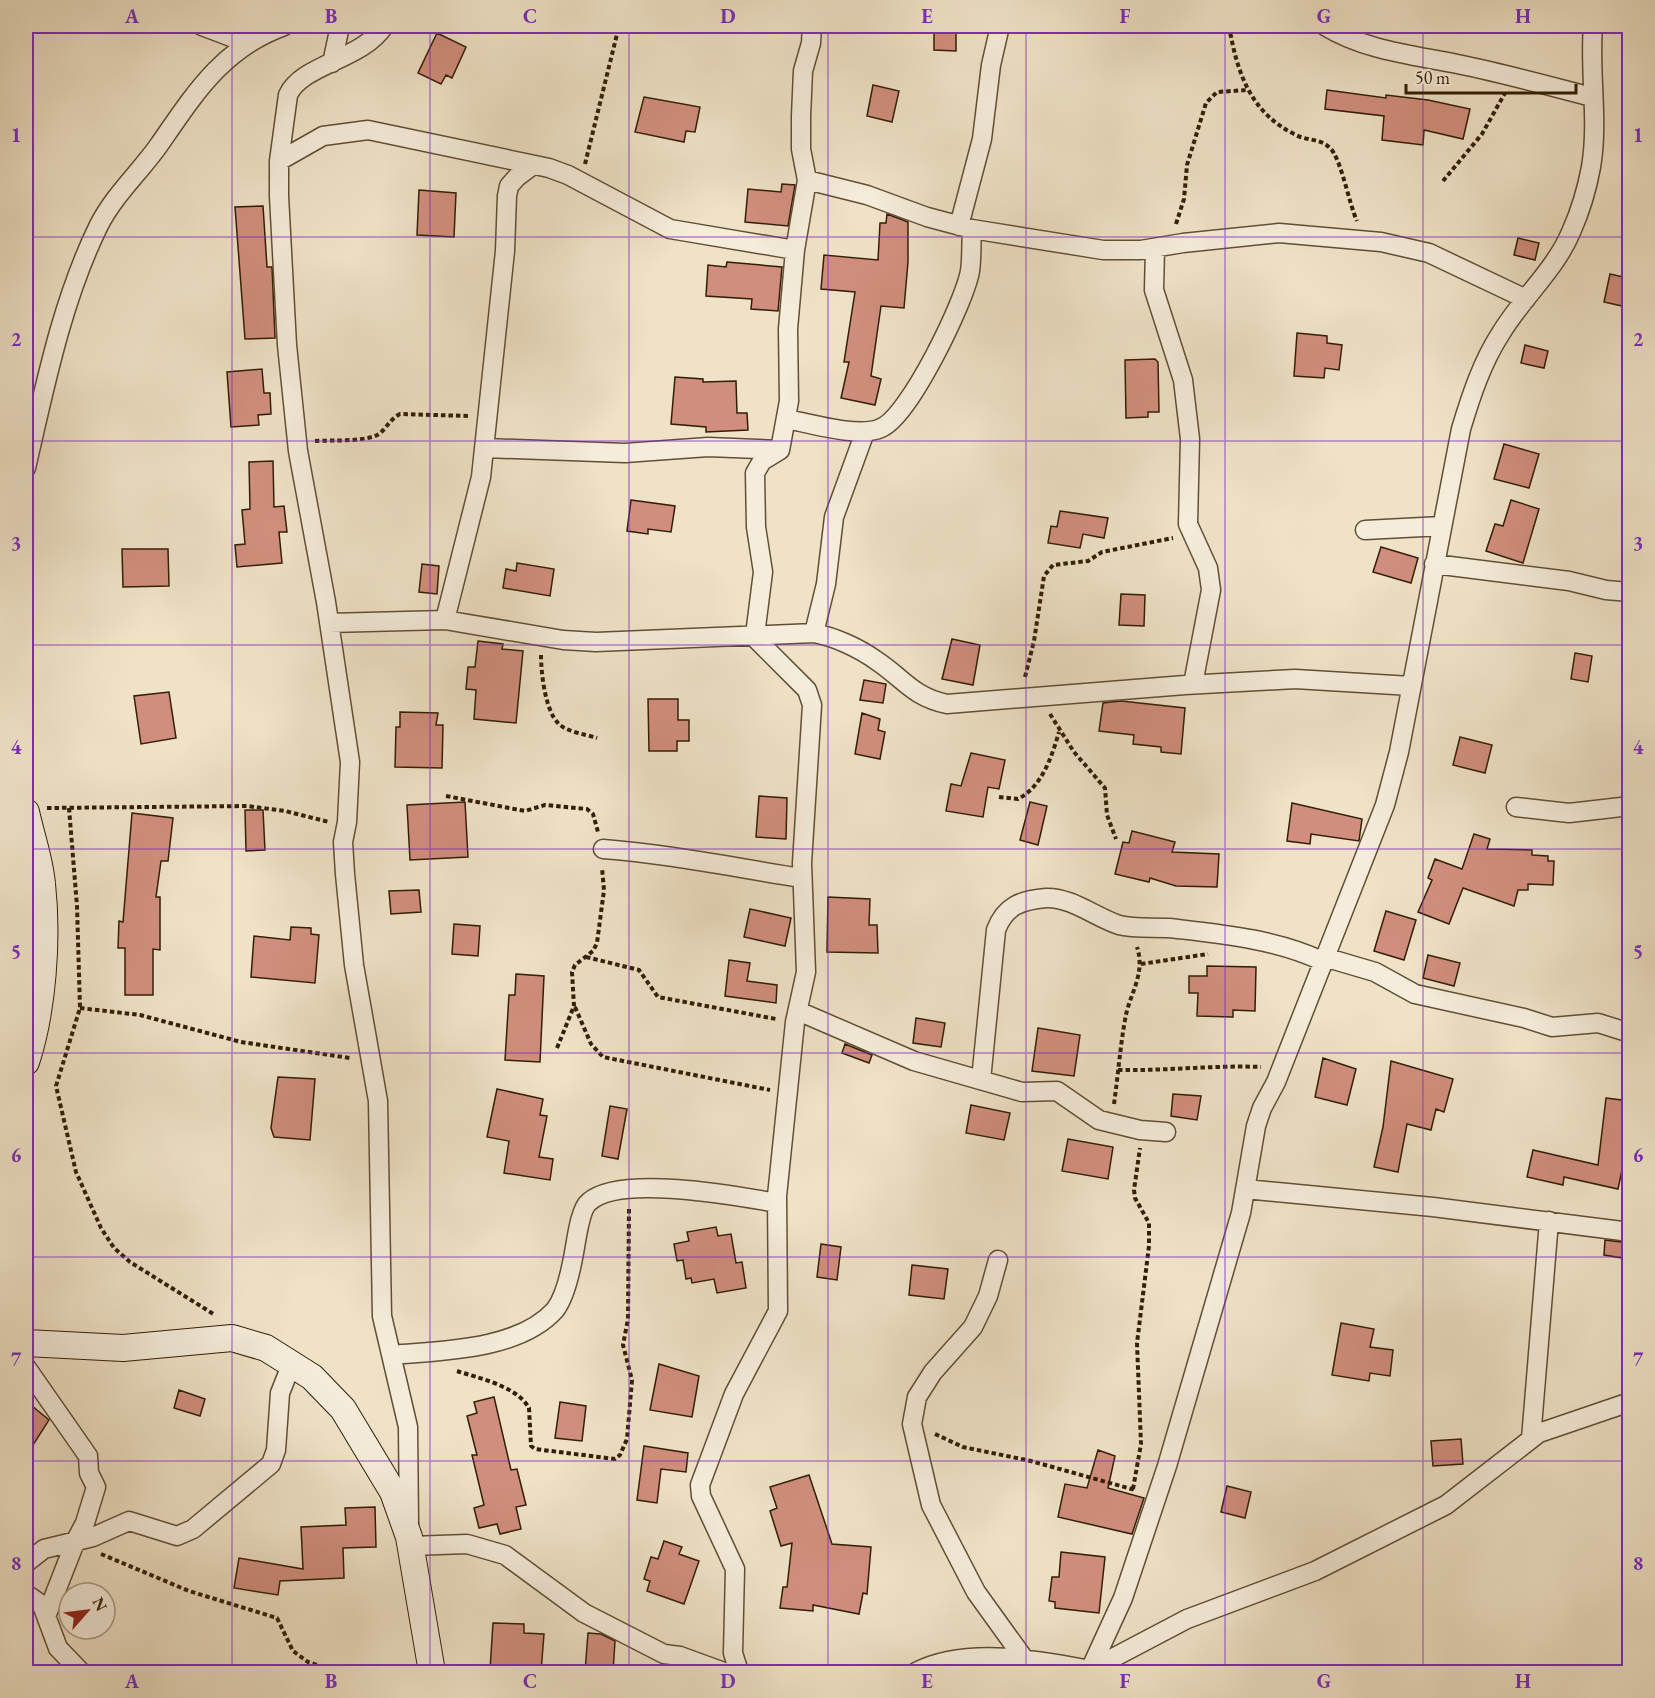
<svg xmlns="http://www.w3.org/2000/svg" width="1655" height="1698" font-family="'EB Garamond',serif">
  <style>
    .building { fill: #d18e7e; stroke: #321e03; stroke-width: 1.5 }
    .lines { fill: none; stroke-linecap: round; stroke-linejoin: round }
    .street-casing { stroke: #614f34; stroke-width: 21 }
    .secondary-casing { stroke: #321e03; stroke-width: 28 }
    .path { stroke: #321e03; stroke-width: 4; stroke-dasharray: 4.5 3; stroke-linecap: butt }
    .street { stroke: #f5ecdb; stroke-width: 18 }
    .secondary { stroke: #f5ecdb; stroke-width: 26 }
    .grid { fill: none; stroke: #7b2cbf; stroke-width: 1.5; stroke-opacity: 0.55 }
    .neatline { fill: none; stroke: #7b2cbf; stroke-width: 2 }
    .grid-label { font-size: 20px; text-anchor: middle; font-weight: bold; fill: #7b2cbf }
  </style>
  <rect width="100%" height="100%" fill="#efe2c7"/>
  <filter id="stains"><feTurbulence type="fractalNoise" baseFrequency=".00333" numOctaves="4"/><feColorMatrix values="0 0 0 0 .2 0 0 0 0 .09 0 0 0 0 .02 0 0 0 .5 -.17"/></filter>
  <radialGradient id="worn" r=".72"><stop offset=".6" stop-color="#630" stop-opacity="0"/><stop offset="1" stop-color="#630" stop-opacity=".3"/></radialGradient>
  <path class="building" d="M934 26H956V51L934 50Z
    M437 33 466 47 452 78 446 75 441 84 418 73Z
    M873 85 899 91 892 122 867 116Z
    M1327 90 1386 98V95L1428 100 1470 109 1463 139 1424 130 1423 145 1382 140 1384 116 1325 109Z
    M644 97 700 107 695 132 686 131 684 142 635 132Z
    M782 184 795 185 788 226 745 222 748 189 781 192Z
    M419 190 456 193 454 237 417 235Z
    M263 206 267 267H272L275 338 245 339 235 207Z
    M887 214 908 222V262L904 308 881 306 871 376 881 379 875 405 841 398 849 362H844L855 292 821 289 824 255 878 260 880 223H886Z
    M1518 238 1539 243 1535 260 1514 255Z
    M727 262 782 267 778 311 751 309 752 299 706 296 708 265 726 267Z
    M1610 274 1628 278 1622 306 1604 302Z
    M1297 333 1327 336V343L1342 345 1339 370 1325 368 1324 378 1294 376Z
    M1525 345 1548 351 1544 368 1521 363Z
    M1155 359 1158 362 1159 412H1148V417L1126 418 1125 360Z
    M262 369 264 393H270L271 414 258 415 259 425 231 427 227 372Z
    M675 377 703 379V382L736 381 737 413H747L748 430 706 432V427L671 424Z
    M1504 444 1539 454 1529 488 1494 479Z
    M273 461 274 507 284 506 287 532H279L282 563 237 567 235 545 245 544 242 510 250 509 249 462Z
    M631 500 675 506 671 532 648 529V534L627 531Z
    M1511 500 1539 509 1523 563 1486 551 1495 524 1503 526Z
    M1060 511 1108 518 1104 538 1083 534 1080 548 1048 543 1051 526 1057 527Z
    M1381 547 1418 558 1411 583 1373 572Z
    M122 549H168L169 586 123 587Z
    M517 563 554 569 550 596 503 588 506 569 516 571Z
    M422 564 439 566 437 594 419 592Z
    M1121 594 1145 595 1144 626 1119 625Z
    M952 639 980 645 973 685 942 679Z
    M478 641 503 644 502 649 523 651 516 723 474 719 476 690 466 689 468 667H475Z
    M1575 653 1592 656 1588 682 1571 679Z
    M864 680 886 684 883 703 860 700Z
    M169 692 176 738 141 744 134 696Z
    M648 699H678V720H689V741H677V751H649Z
    M1121 701 1185 708 1181 754 1161 752V747L1133 744 1134 735 1099 731 1103 703Z
    M400 712 438 713 436 725H443L442 768 395 767 396 727H400Z
    M862 713 880 719 878 730 885 732 880 759 855 754Z
    M1460 737 1492 745 1485 773 1453 765Z
    M971 753 1005 760 999 789 988 787 983 817 946 811 951 784 961 786Z
    M759 796 787 798 786 839 756 837Z
    M465 802 468 857 410 860 407 805Z
    M1030 802 1047 806 1038 845 1020 840Z
    M1292 803 1362 819 1359 841 1311 834 1310 844 1287 841Z
    M245 810H263L265 850 246 851Z
    M132 813 173 818 168 861H161L156 897H160V950L153 949V995H125V948H118L119 921 123 922Z
    M1132 831 1175 842 1172 852 1219 854 1217 887 1176 886 1150 878 1149 882 1115 874 1123 842 1129 843Z
    M1474 834 1490 839 1487 849 1532 850V855L1548 856V861H1554L1553 885 1528 884V890H1518L1514 906 1463 888 1449 924 1418 912 1432 880 1428 878 1435 859 1462 869Z
    M419 890 421 912 391 914 389 891Z
    M828 897 870 899 869 925H877L878 953 827 952Z
    M750 909 791 918 785 946 744 937Z
    M1386 911 1416 920 1404 960 1374 951Z
    M454 924 480 926 478 956 452 954Z
    M291 927 311 928V934L319 935 315 983 251 977 254 936 290 940Z
    M1428 955 1460 963 1454 986 1423 978Z
    M729 960 750 963 747 981 777 985 776 1003 725 996Z
    M1207 966 1256 967 1255 1011 1233 1010V1017L1197 1016 1198 993H1189V976H1207Z
    M516 974 544 976 540 1062 505 1060 509 995H515Z
    M916 1018 945 1023 941 1047 913 1043Z
    M1038 1028 1080 1035 1074 1076 1032 1071Z
    M845 1044 872 1055 869 1063 842 1053Z
    M1323 1058 1356 1069 1347 1105 1315 1097Z
    M1391 1061 1453 1079 1444 1112 1436 1109 1431 1130 1407 1124 1398 1172 1374 1167 1383 1127Z
    M278 1077 315 1079 310 1140 274 1137 271 1128Z
    M497 1089 543 1099 540 1115 547 1116 539 1157 553 1159 550 1180 504 1173 509 1141 487 1137Z
    M1173 1094 1201 1096 1197 1120 1171 1116Z
    M1606 1098 1629 1101V1146H1627L1618 1189 1564 1177 1563 1185 1527 1177 1533 1150 1598 1165Z
    M971 1105 1010 1113 1004 1140 966 1133Z
    M610 1106 627 1109 618 1159 602 1156Z
    M1068 1139 1113 1147 1108 1179 1062 1171Z
    M716 1227 718 1236 731 1234 736 1263 742 1262 746 1288 717 1293 714 1279 692 1283 691 1278 686 1279 683 1260 677 1261 674 1244 689 1241 687 1232Z
    M1605 1240 1629 1243V1259L1604 1255Z
    M821 1244 841 1247 837 1280 817 1277Z
    M912 1265 948 1269 944 1299 909 1295Z
    M1341 1323 1374 1329 1370 1347 1393 1350 1390 1376 1370 1373 1369 1381 1332 1375Z
    M659 1364 699 1376 692 1417 650 1410Z
    M179 1390 205 1399 200 1416 174 1408Z
    M494 1397 511 1470 517 1469 526 1505 516 1507 521 1529 500 1534 497 1524 479 1528 474 1508 484 1505 472 1455H477L467 1416 477 1413 474 1402Z
    M26 1401 49 1420 26 1456Z
    M560 1402 586 1406 582 1441 555 1438Z
    M1461 1439 1463 1464 1433 1466 1431 1441Z
    M644 1446 688 1453 686 1472 661 1469 657 1503 637 1500Z
    M1098 1450 1115 1456 1108 1488 1144 1498 1132 1534 1058 1517 1065 1484 1087 1488Z
    M809 1475 832 1544 871 1547 867 1594 863 1593 859 1614 813 1605V1611L780 1608 783 1587H787L792 1543 781 1546 770 1511 777 1508 770 1487Z
    M1227 1486 1251 1492 1245 1518 1221 1512Z
    M375 1507 376 1547 343 1548 344 1578 280 1581 278 1595 234 1588 239 1558 303 1569 301 1527 346 1525 345 1508Z
    M664 1541 682 1547 679 1554 699 1561 684 1604 647 1591 650 1581 644 1579 651 1557 658 1559Z
    M1061 1552 1105 1557 1099 1613 1055 1608V1602L1049 1601 1052 1577H1059Z
    M493 1623 524 1624V1633L544 1634 541 1672 490 1670Z
    M588 1633 601 1634 615 1641 613 1672H585Z"/>
  <g class="lines">
    <defs>
      <path id="street" d="M202 26 247 43
        M384 26C362 60 302 64 288 95L279 161V196L287 345 298 451 326 602 350 762 347 822 343 842 345 874 354 965 378 1101 382 1316 408 1427 409 1523
        M1325 26C1366 51 1414 55 1462 65 1506 74 1549 86 1592 97
        M332 63 340 26
        M279 161 323 136 368 130 549 168 568 175 670 229 795 250
        M807 180 867 195 927 217 972 229 1103 250H1141L1183 243 1279 233 1381 242 1429 253 1526 299
        M959 226 982 139 991 65 1000 26
        M1155 248 1154 290 1183 380 1190 439 1188 524 1208 568 1211 590 1193 684
        M787 419C812 424 859 438 881 428 909 417 965 301 970 271 972 257 971 243 972 229
        M485 448 625 453 708 447 780 450
        M26 468C45 386 62 300 99 225 115 194 140 172 159 145 195 93 223 48 284 26
        M1365 530 1442 526
        M1434 564 1569 581 1606 590 1630 592
        M445 620 481 477 505 251 507 196 509 186 517 177 533 165
        M329 623 445 620 563 640 596 642 814 633C835 637 859 648 877 661 904 679 913 697 947 704L1185 685 1295 679 1411 686
        M814 633 826 584 834 517 865 432
        M755 635 763 572 756 527 755 473 762 461 780 450 789 401 788 329 795 250 807 180 801 149V116L803 71 811 43 812 26
        M1516 807 1569 813 1630 806
        M603 849C669 854 736 868 802 878
        M1324 957 1375 972 1415 994 1524 1018 1552 1027 1598 1023 1630 1033
        M798 1011 914 1061 1022 1092 1057 1091 1099 1120 1140 1130 1166 1132
        M981 1080 996 930C1005 906 1021 900 1046 898 1071 897 1095 917 1119 925 1134 929 1153 927 1169 928 1220 934 1276 939 1322 961
        M1245 1189 1433 1207 1630 1232
        M998 1260 988 1296 973 1327 933 1372 917 1397 912 1424 931 1505 976 1592 1025 1660
        M391 1355C442 1351 519 1350 555 1310 565 1297 570 1274 573 1258 576 1245 579 1210 589 1202 619 1174 738 1196 777 1203
        M26 1367 88 1456 89 1473 96 1487 85 1523 76 1540 47 1614
        M1531 1439 1549 1221
        M411 1546 467 1544 505 1555 584 1613 664 1654 680 1656 724 1672
        M26 1563 44 1549 93 1537 129 1521 177 1536 193 1529 271 1464 276 1450 280 1393 292 1363
        M26 1594 42 1605 58 1648 81 1672
        M1090 1670 1187 1619 1315 1571 1446 1505 1539 1433 1630 1402
        M739 1672 733 1653 735 1569 701 1496 700 1485 734 1394 778 1311 777 1196 795 1022 806 972 802 863 812 705 807 690 752 635
        M916 1672C967 1645 1045 1661 1100 1672
        M1089 1672 1123 1598 1167 1466 1241 1213 1256 1126 1262 1108 1276 1082 1385 805 1399 752 1461 429C1471 396 1482 362 1501 333 1522 298 1555 270 1571 232 1580 212 1587 189 1591 167 1599 120 1589 72 1593 26"/>
      <path id="secondary" d="M26 812C31 835 40 860 42 884 48 938 43 1011 26 1062
        M26 1343 123 1348 232 1338 266 1348 312 1377 343 1409 393 1492 409 1537 432 1672"/>
    </defs>
    <use href="#street" class="street-casing"/>
    <use href="#secondary" class="secondary-casing"/>
    <path class="path" d="M1229 26C1237 72 1250 113 1296 135 1307 141 1320 138 1330 148 1341 158 1349 204 1357 221
      M585 164 619 26
      M1443 181 1482 134 1505 93
      M1176 224 1184 199 1187 165 1206 103 1217 92 1247 90
      M315 441C331 440 367 442 379 434 387 428 390 419 400 414L469 416
      M541 655C541 672 545 710 558 723 566 732 585 734 597 738
      M1025 677 1034 641 1044 576 1053 565 1088 561 1102 552 1173 538
      M1050 714 1074 752 1105 788 1107 815 1116 839
      M446 796 525 811 545 805 587 809 593 814 598 832
      M999 797 1018 799C1042 787 1052 756 1059 732
      M47 808 247 806 285 811 329 822
      M69 808 77 906 80 1008 56 1086 76 1172 101 1228 114 1248 130 1262 215 1315
      M586 957 639 970 658 997 776 1019
      M1141 964 1208 954
      M575 1007 591 1044 603 1057 770 1090
      M80 1008 140 1015 241 1042 350 1058
      M557 1048 574 1006 572 972 575 965 593 951 597 943 604 890 602 868
      M1118 1070C1166 1071 1213 1065 1261 1067
      M1114 1104C1118 1076 1120 1048 1125 1020 1129 994 1146 975 1137 947
      M457 1371C478 1378 517 1386 529 1408L531 1446 535 1449 615 1459 620 1455 627 1439 632 1380 623 1345 628 1319 629 1208
      M935 1434 963 1447 1031 1461 1135 1490
      M1133 1489 1141 1444 1137 1343 1149 1246V1223L1135 1198 1134 1190 1140 1148
      M101 1554 189 1591 277 1618 293 1651 308 1662 339 1672"/>
    <use href="#street" class="street"/>
    <use href="#secondary" class="secondary"/>
  </g>
  <path class="grid" d="M232 26V1672M430 26V1672M629 26V1672M828 26V1672M1026 26V1672M1225 26V1672M1423 26V1672M26 237H1630M26 441H1630M26 645H1630M26 849H1630M26 1053H1630M26 1257H1630M26 1461H1630"/>
  <rect width="1655" height="1698" fill="none" stroke="#efe2c7" stroke-width="66"/>
  <g transform="translate(87 1611) rotate(62)"><circle r="28" fill="#f5ecdb" stroke="#a79a85" stroke-width="1.5"/>
  <path d="M0-4.5L10 22L0 15L-10 22Z" fill="#8f2418"/>
  <text y="-9" font-size="16" font-weight="bold" text-anchor="middle" fill="#321e03">N</text>
  </g>
  <path d="M1406 84v9h170v-9" fill="none" stroke="#321e03" stroke-width="3"/>
  <text x="1415" y="84" font-size="18" fill="#321e03" stroke="#f5ecdb" stroke-width="4.5" paint-order="stroke">50 m</text>
  <rect x="33" y="33" width="1589" height="1632" class="neatline"/>
  <g class="grid-label">
    <text x="132" y="23">A</text>
    <text x="331" y="23">B</text>
    <text x="530" y="23">C</text>
    <text x="728" y="23">D</text>
    <text x="927" y="23">E</text>
    <text x="1125" y="23">F</text>
    <text x="1324" y="23">G</text>
    <text x="1523" y="23">H</text>
    <text x="16" y="142">1</text>
    <text x="1638" y="142">1</text>
    <text x="16" y="346">2</text>
    <text x="1638" y="346">2</text>
    <text x="16" y="550">3</text>
    <text x="1638" y="550">3</text>
    <text x="16" y="754">4</text>
    <text x="1638" y="754">4</text>
    <text x="16" y="958">5</text>
    <text x="1638" y="958">5</text>
    <text x="16" y="1162">6</text>
    <text x="1638" y="1162">6</text>
    <text x="16" y="1366">7</text>
    <text x="1638" y="1366">7</text>
    <text x="16" y="1570">8</text>
    <text x="1638" y="1570">8</text>
    <text x="132" y="1688">A</text>
    <text x="331" y="1688">B</text>
    <text x="530" y="1688">C</text>
    <text x="728" y="1688">D</text>
    <text x="927" y="1688">E</text>
    <text x="1125" y="1688">F</text>
    <text x="1324" y="1688">G</text>
    <text x="1523" y="1688">H</text>
  </g>
  <rect width="100%" height="100%" filter="url(#stains)"/>
  <rect width="100%" height="100%" fill="url(#worn)"/>
</svg>
